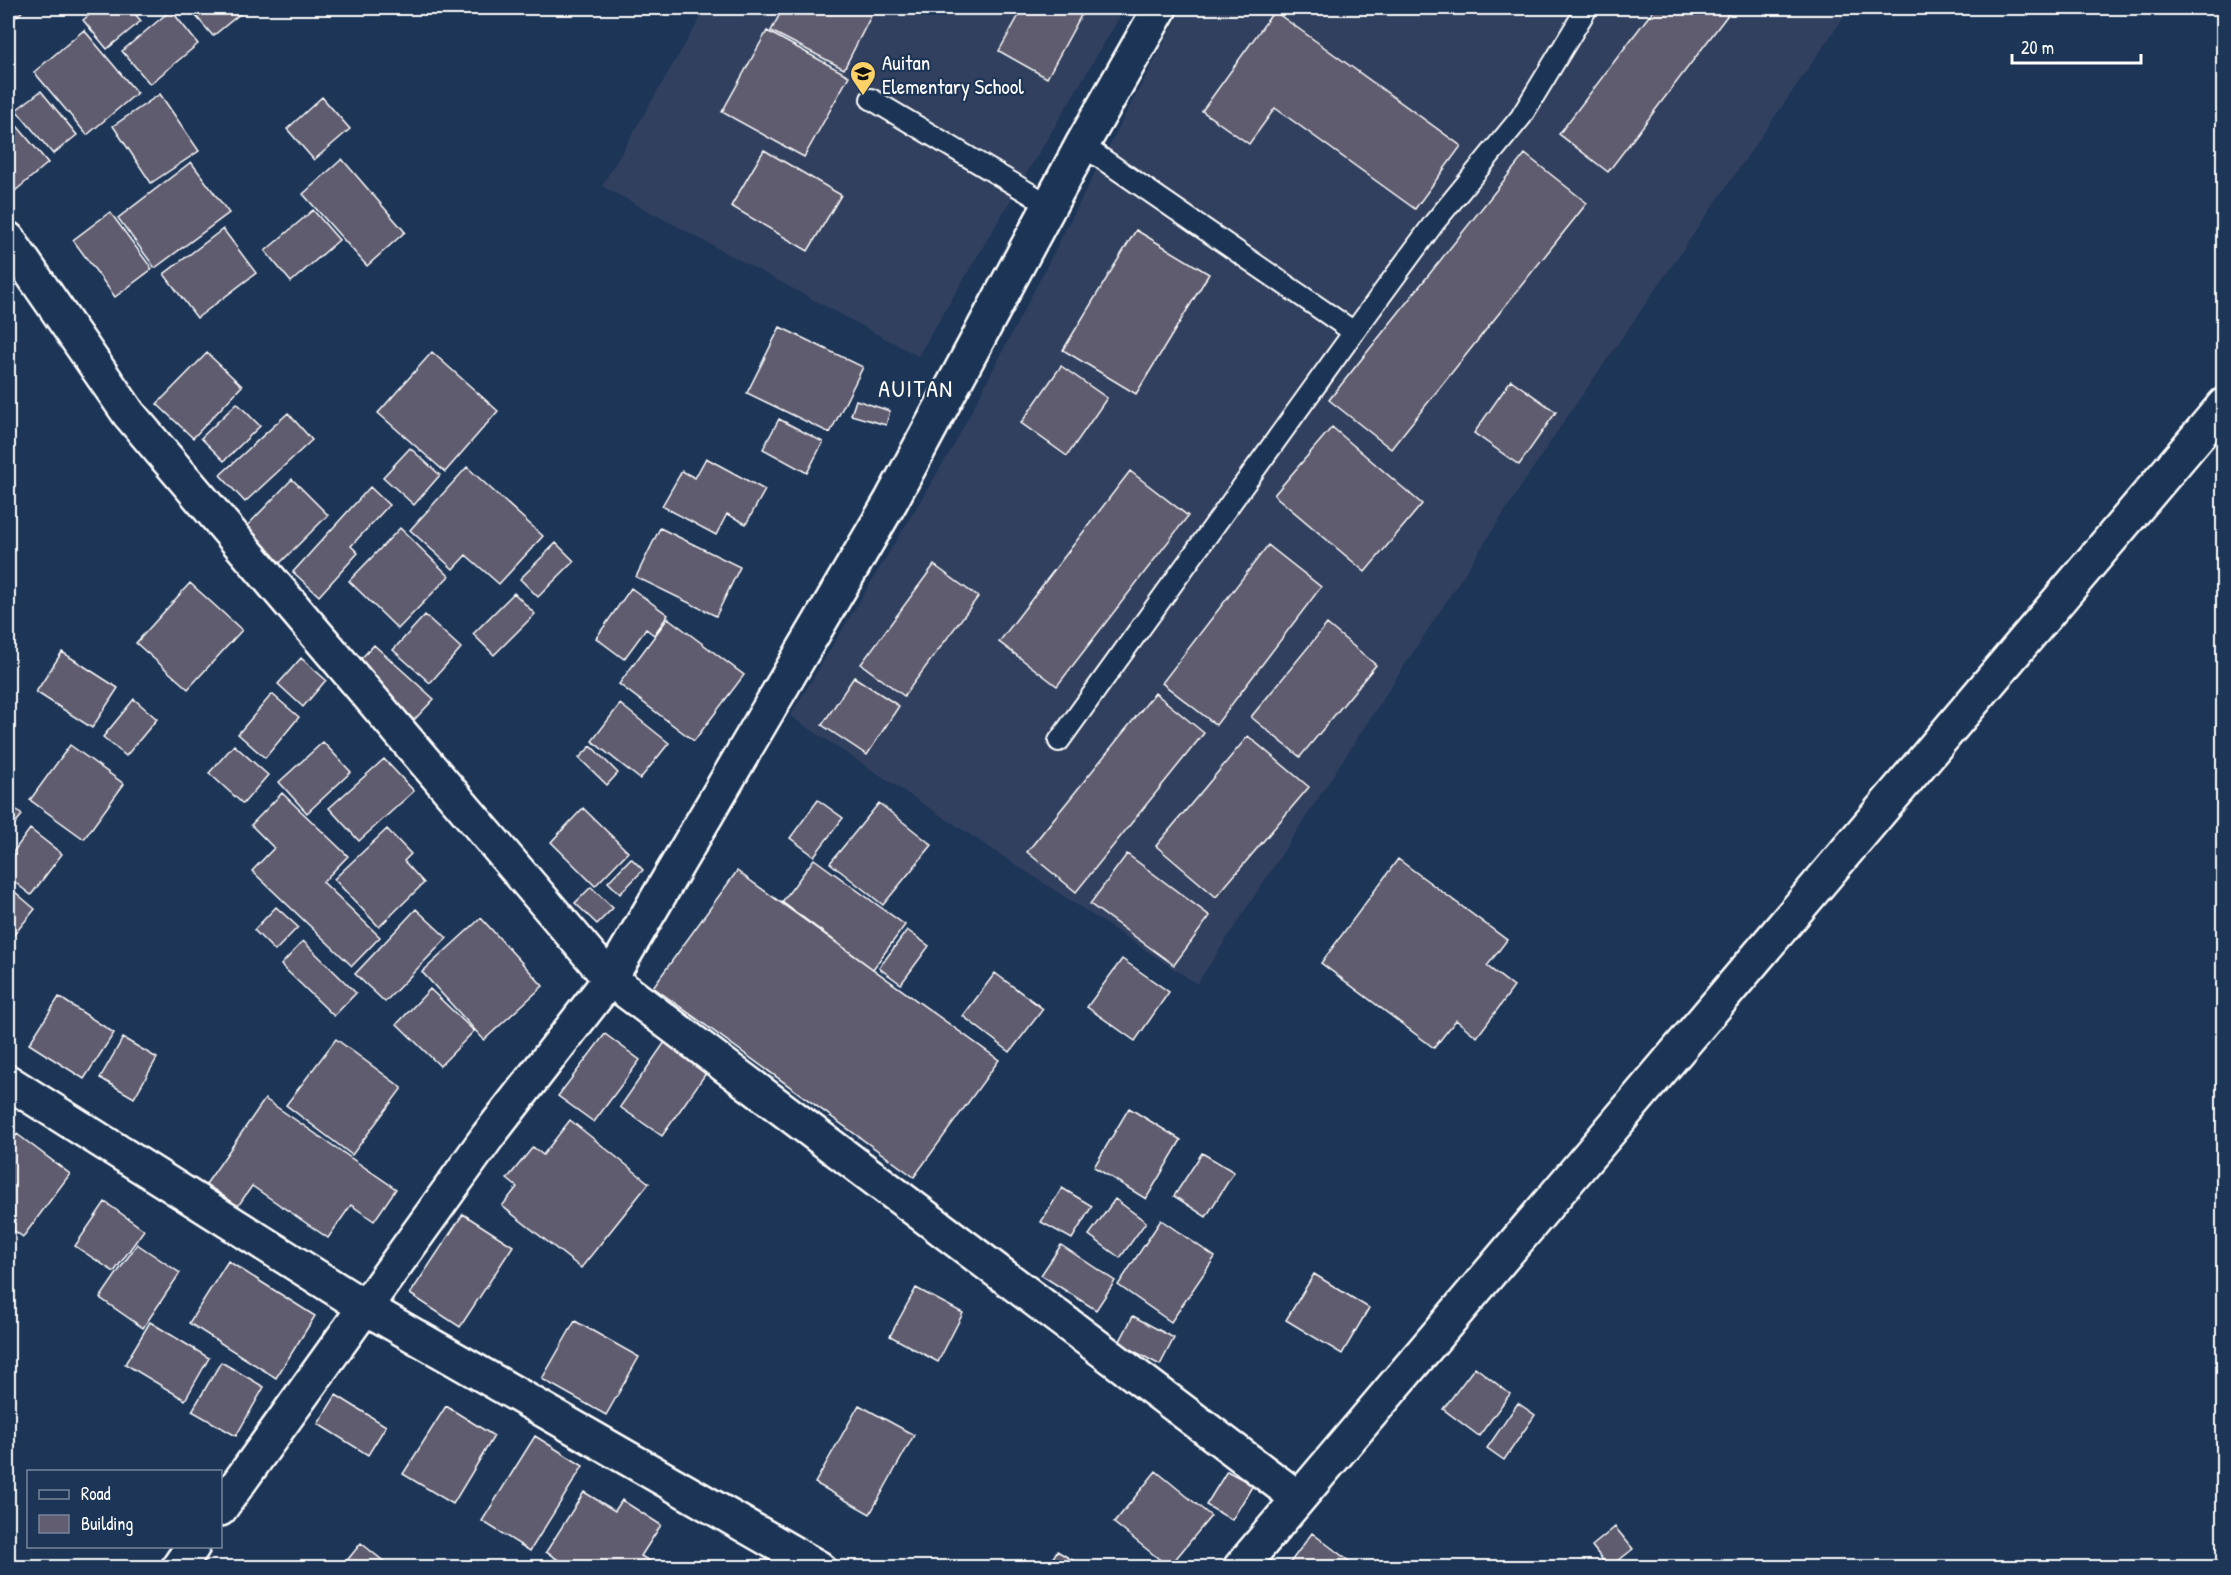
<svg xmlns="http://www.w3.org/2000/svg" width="2231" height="1575" font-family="'Patrick Hand',sans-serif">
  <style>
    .built { fill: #31415e }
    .building { fill: #615c6f; stroke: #fff; stroke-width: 1.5 }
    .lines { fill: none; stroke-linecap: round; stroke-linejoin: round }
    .lane-casing { stroke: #fff; stroke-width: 24 }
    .street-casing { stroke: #fff; stroke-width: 38 }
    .lane { stroke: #1d3557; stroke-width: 20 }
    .street { stroke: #1d3557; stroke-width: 33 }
    .labels { text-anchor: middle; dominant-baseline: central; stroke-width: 4.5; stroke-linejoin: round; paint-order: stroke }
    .poi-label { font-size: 21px; fill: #fff; stroke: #1d3557; text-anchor: start }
    .quarter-label { font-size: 24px; letter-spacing: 1.5px; fill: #fff; stroke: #1d3557 }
  </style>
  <rect width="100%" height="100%" fill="#1d3557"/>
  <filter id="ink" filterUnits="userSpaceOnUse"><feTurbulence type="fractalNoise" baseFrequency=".0167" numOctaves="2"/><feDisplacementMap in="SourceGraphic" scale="12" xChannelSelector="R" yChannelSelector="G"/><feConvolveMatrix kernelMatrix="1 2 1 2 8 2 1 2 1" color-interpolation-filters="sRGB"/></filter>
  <g filter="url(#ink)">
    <path class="built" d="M706 8H1125L918 356 602 186Z
      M1183 8H1850L1556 433 1197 984 790 716 953 447 1125 115Z"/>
    <path class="building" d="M8 8H26L8 24Z
      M98 8H130L141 21 107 49 83 20Z
      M189 8H247L213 36Z
      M783 8H875L844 69 771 31Z
      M1023 8H1085L1047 78 999 51Z
      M1655 8H1733L1608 172 1559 134Z
      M171 10 198 44 150 84 122 51Z
      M1274 11 1461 146 1415 209 1275 108 1249 144 1202 111Z
      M84 30 137 93 87 135 34 72Z
      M767 31 849 76 804 157 722 112Z
      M41 91 77 135 53 154 16 110Z
      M160 94 199 151 151 183 113 126Z
      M322 97 350 129 314 160 287 129Z
      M8 115 48 163 8 197Z
      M764 150 841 195 808 251 731 206Z
      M1525 154 1587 203 1391 449 1329 400Z
      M342 159 405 232 367 266 303 194Z
      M191 162 229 213 155 268 118 218Z
      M313 210 339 240 291 282 265 251Z
      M110 212 152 269 115 297 73 240Z
      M223 229 256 273 197 318 164 274Z
      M1136 230 1209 274 1136 394 1063 350Z
      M780 327 863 367 830 433 747 393Z
      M432 352 498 411 445 472 378 413Z
      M207 353 242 386 193 438 157 404Z
      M1061 366 1107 398 1067 456 1021 423Z
      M1511 380 1556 412 1519 465 1474 433Z
      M856 400 890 411 886 425 851 415Z
      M237 403 260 426 224 461 201 438Z
      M288 413 312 440 245 502 220 475Z
      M779 419 823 442 807 473 763 449Z
      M1332 427 1422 504 1365 572 1274 495Z
      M410 448 440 475 414 505 383 477Z
      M706 458 765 490 746 524 727 514 716 535 662 506 682 471 695 478Z
      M467 467 543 536 499 584 466 555 453 569 410 530Z
      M1130 471 1188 516 1057 686 999 642Z
      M292 479 328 515 280 563 245 528Z
      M370 487 389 505 351 546 358 553 319 596 293 572Z
      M400 528 449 576 398 629 349 581Z
      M660 528 740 567 716 616 636 577Z
      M556 543 574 561 538 597 520 579Z
      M1268 545 1321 587 1216 725 1162 683Z
      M934 565 978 597 904 696 861 664Z
      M190 583 242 630 188 689 136 643Z
      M631 588 668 615 654 635 646 629 624 659 596 638Z
      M514 593 535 614 494 655 473 634Z
      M425 615 461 648 430 683 393 650Z
      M668 618 744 675 694 741 619 684Z
      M1327 624 1376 665 1300 757 1251 717Z
      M374 645 434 699 414 720 354 666Z
      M62 652 118 688 92 728 36 692Z
      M301 658 326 680 303 707 278 684Z
      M854 677 899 706 867 755 822 725Z
      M1155 693 1204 733 1076 892 1027 852Z
      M272 694 299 717 265 758 238 734Z
      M134 699 157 719 126 756 103 737Z
      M620 704 669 743 640 779 592 741Z
      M1248 736 1309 787 1216 897 1156 846Z
      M323 742 351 772 307 813 279 782Z
      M70 745 124 784 84 839 30 800Z
      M234 745 268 775 243 804 209 773Z
      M591 746 618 773 607 785 579 758Z
      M384 759 414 791 359 841 329 808Z
      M282 793 348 856 323 882 380 937 352 966 252 871 274 848 251 825Z
      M818 800 843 818 814 856 790 838Z
      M8 802 22 815 8 832Z
      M879 803 932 845 883 905 830 863Z
      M583 808 628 852 595 886 551 842Z
      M30 829 62 854 31 895 8 877V859Z
      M387 829 411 854 404 861 424 883 379 927 334 879Z
      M1127 854 1210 916 1174 965 1090 904Z
      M631 858 643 870 620 894 608 882Z
      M814 859 905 925 873 969 782 902Z
      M1398 859 1507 940 1487 966 1514 987 1477 1037 1456 1020 1434 1048 1321 963Z
      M737 871 999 1060 914 1177 653 987Z
      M8 886 35 909 8 942Z
      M591 887 613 908 597 924 575 903Z
      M276 907 298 927 275 951 254 930Z
      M416 909 447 938 385 1002 355 974Z
      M481 918 543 986 484 1040 422 972Z
      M907 930 929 946 901 984 879 968Z
      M303 941 356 993 334 1016 281 965Z
      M1122 959 1169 992 1135 1041 1087 1007Z
      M995 973 1043 1009 1010 1052 963 1016Z
      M430 989 474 1031 440 1066 397 1024Z
      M59 997 114 1033 84 1079 29 1044Z
      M605 1034 640 1060 594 1122 558 1096Z
      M123 1038 157 1058 134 1098 100 1078Z
      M336 1039 402 1088 352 1155 286 1105Z
      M667 1039 709 1069 662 1136 620 1107Z
      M265 1099 396 1189 374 1221 351 1205 328 1238 252 1186 238 1206 206 1184Z
      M1129 1108 1181 1140 1146 1199 1094 1167Z
      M570 1120 649 1183 581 1268 502 1206 517 1187 507 1179 533 1147 543 1155Z
      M17 1134 70 1174 23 1237 8 1226V1147Z
      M1202 1153 1234 1172 1206 1217 1174 1196Z
      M1062 1188 1092 1206 1072 1239 1041 1222Z
      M1115 1199 1146 1222 1120 1258 1089 1235Z
      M105 1202 144 1230 114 1272 75 1246Z
      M463 1214 513 1246 460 1327 410 1294Z
      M1161 1220 1215 1257 1171 1322 1118 1285Z
      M137 1244 180 1273 143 1328 100 1298Z
      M1061 1245 1115 1281 1096 1310 1041 1275Z
      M228 1261 315 1316 276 1378 189 1323Z
      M1314 1274 1369 1308 1342 1354 1286 1320Z
      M916 1288 963 1313 938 1362 890 1336Z
      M1133 1316 1174 1338 1160 1365 1119 1343Z
      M575 1321 639 1357 606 1415 542 1379Z
      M150 1322 209 1358 185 1400 125 1364Z
      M221 1362 264 1387 236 1436 192 1411Z
      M1475 1367 1510 1394 1479 1436 1443 1409Z
      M336 1395 386 1426 368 1455 318 1424Z
      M1518 1403 1535 1415 1504 1460 1487 1448Z
      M859 1405 914 1435 870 1514 815 1483Z
      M446 1406 494 1436 453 1504 403 1474Z
      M535 1436 583 1466 530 1551 482 1521Z
      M1156 1471 1211 1516 1169 1567 1114 1523Z
      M1227 1471 1253 1485 1232 1520 1206 1505Z
      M584 1492 615 1511 622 1500 661 1525 641 1556 655 1564 653 1568H571L546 1552Z
      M1615 1527 1633 1549 1609 1568 1592 1546Z
      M1312 1533 1358 1568H1286Z
      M361 1543 392 1568H341Z
      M1057 1551 1086 1568H1047Z"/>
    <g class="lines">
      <defs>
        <path id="lane" d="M871 99 1049 205
          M1354 332 1434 223 1521 117 1587 8
          M1059 741 1354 332 1082 145"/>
        <path id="street" d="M8 239 129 414 610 979 1298 1498
          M8 1082 366 1308 819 1568
          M220 1509 488 1136 610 979 891 501 1082 145 1160 8
          M178 1568 193 1546
          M1240 1568 2224 405"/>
      </defs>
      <use href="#lane" class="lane-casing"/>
      <use href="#street" class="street-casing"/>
      <use href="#lane" class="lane"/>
      <use href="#street" class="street"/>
    </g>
  </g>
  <defs>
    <symbol id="school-pin" viewBox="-11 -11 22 30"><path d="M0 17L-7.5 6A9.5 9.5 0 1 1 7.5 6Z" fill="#ffd166" stroke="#1d3557"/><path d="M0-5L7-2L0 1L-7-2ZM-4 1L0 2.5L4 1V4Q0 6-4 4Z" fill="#111"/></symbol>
  </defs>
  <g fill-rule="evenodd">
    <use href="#school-pin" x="848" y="59" width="30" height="40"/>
  </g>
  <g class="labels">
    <g class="poi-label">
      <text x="882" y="62">Auitan<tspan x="882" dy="24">Elementary School</tspan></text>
    </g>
    <g class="quarter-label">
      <text x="916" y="388">AUITAN</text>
    </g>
  </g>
  <rect width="2231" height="1575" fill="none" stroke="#1d3557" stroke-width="30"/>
  <rect x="15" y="15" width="2201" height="1545" fill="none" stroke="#fff" stroke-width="2" filter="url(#ink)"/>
  <rect x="27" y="1470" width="195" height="78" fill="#1d3557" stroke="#77869a" stroke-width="1.5"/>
  <rect x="39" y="1490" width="30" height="9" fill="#1d3557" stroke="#77869a" stroke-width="1.5"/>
  <text x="81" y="1500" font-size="18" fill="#ffffff">Road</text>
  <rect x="39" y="1515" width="30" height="18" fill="#615c6f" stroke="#77869a" stroke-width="1.5"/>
  <text x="81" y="1530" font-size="18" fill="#ffffff">Building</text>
  <path d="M2012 54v9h129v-9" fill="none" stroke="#ffffff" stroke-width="3"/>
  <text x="2021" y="54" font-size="18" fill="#ffffff" stroke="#1d3557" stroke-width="4.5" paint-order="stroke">20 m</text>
</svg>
